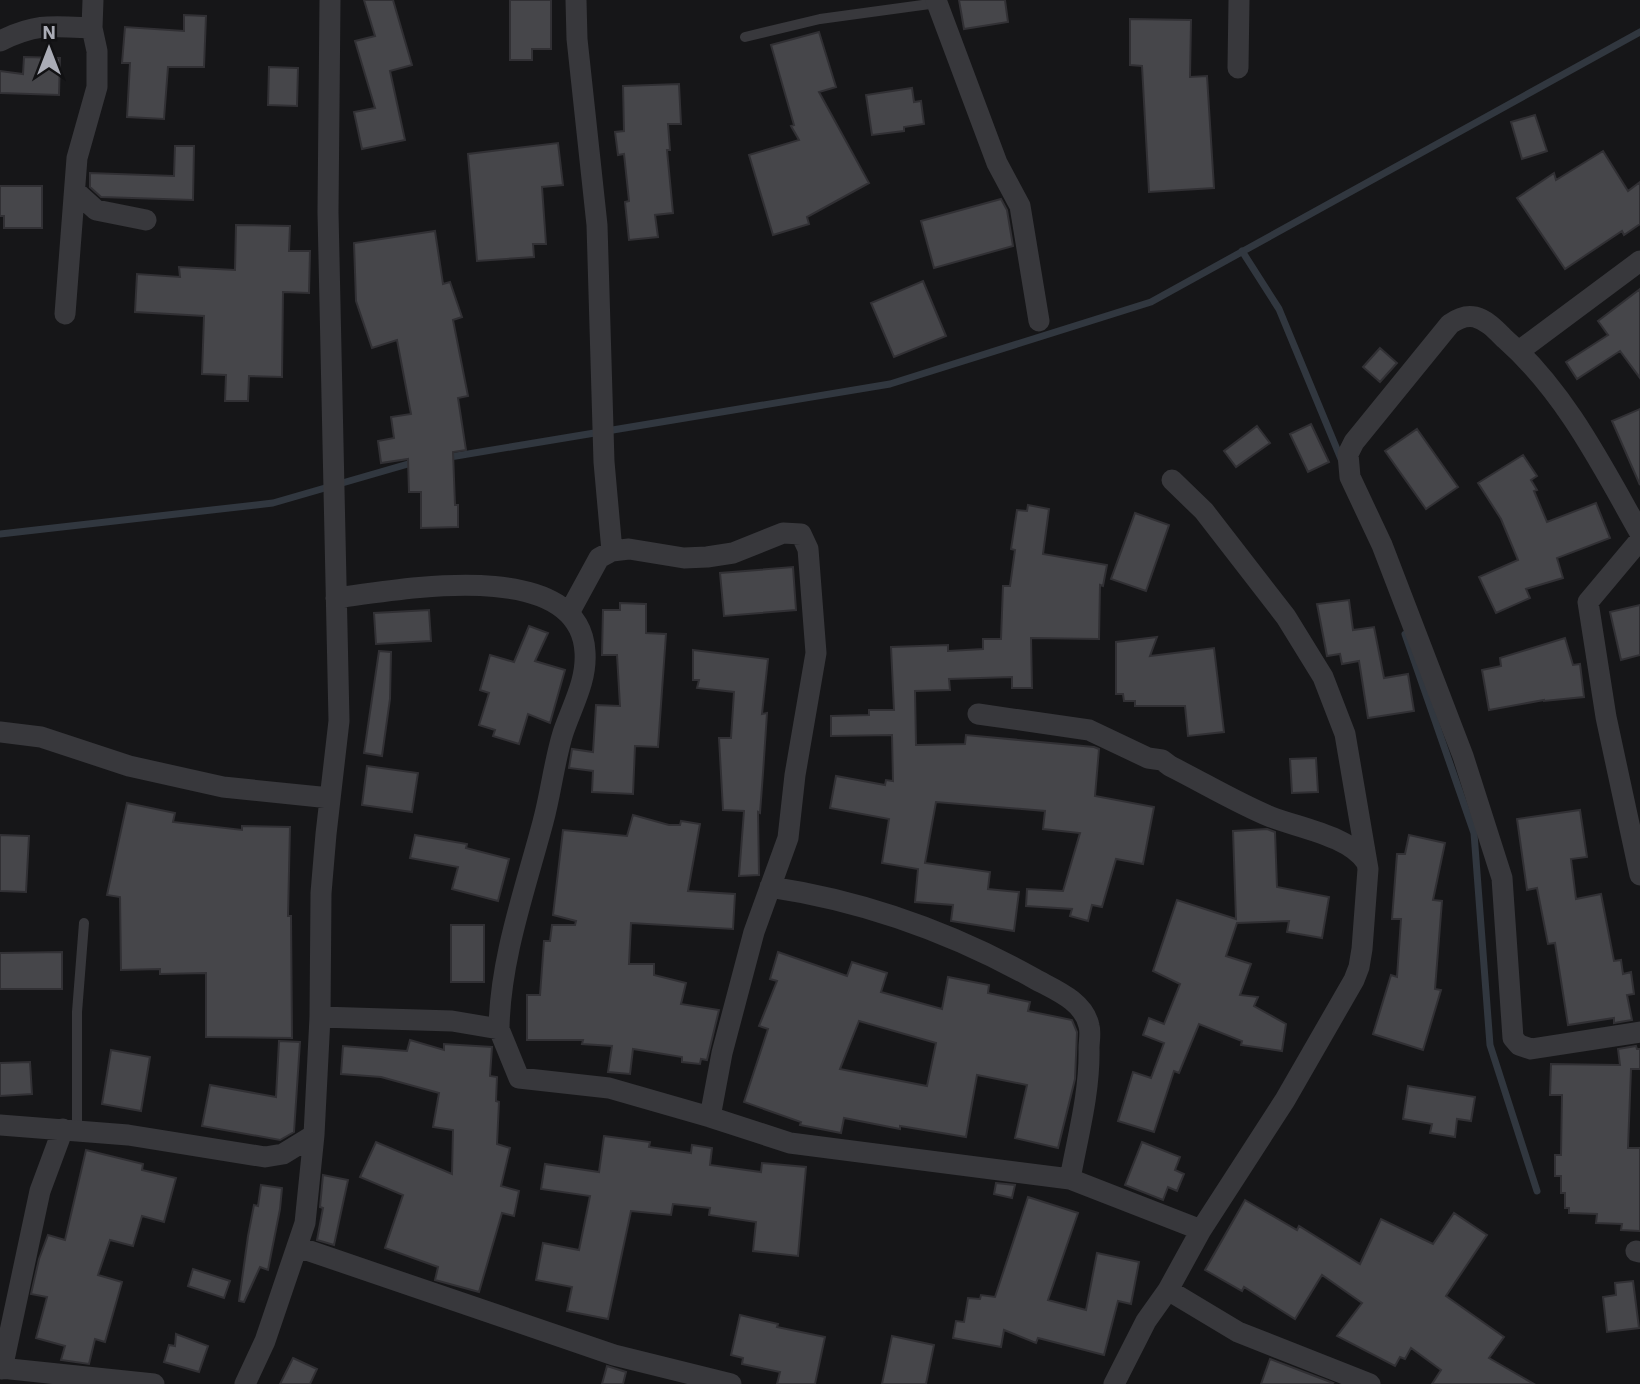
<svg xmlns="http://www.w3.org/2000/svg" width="1640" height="1384" font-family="'IBM Plex Sans',sans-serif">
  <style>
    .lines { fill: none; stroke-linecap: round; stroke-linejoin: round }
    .stream { stroke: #31373f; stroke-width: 7 }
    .building { fill: #46464a; stroke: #313034; stroke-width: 2; fill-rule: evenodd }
    .lane { stroke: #38383c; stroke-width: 10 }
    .street { stroke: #38383c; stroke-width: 21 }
  </style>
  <rect width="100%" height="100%" fill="#161618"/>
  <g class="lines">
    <path class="stream" d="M1242 251 1279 309 1341 459
      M444 458 890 384 1151 302 1640 32
      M0 534 273 503 415 462
      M1405 634 1474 833 1490 1045 1537 1191"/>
  </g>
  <path class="building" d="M364 0H393L412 65 390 71 405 140 362 149 354 112 375 108 355 41 375 36Z
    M510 0H551V49H532V60H510Z
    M959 0H1005L1008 22 964 29Z
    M184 15 206 16 204 67H168L164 119 127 117 130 63H122L125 27 184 31Z
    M1130 19 1191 20 1190 77 1207 76 1214 188 1149 192 1142 66 1130 65Z
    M819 32 836 87 819 92 869 183 807 217 809 224 773 235 749 155 799 140 791 126 794 125 771 45Z
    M24 57 60 58 59 95 0 93V71L23 74Z
    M269 67 298 68 297 106 268 105Z
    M679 84 681 124H668L670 150H667L673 213 655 215 658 237 629 240 625 202 629 201 624 154 618 155 615 132 624 131 623 86Z
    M912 88 914 102 921 101 924 124 904 127V131L872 135 866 95Z
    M1535 115 1547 151 1522 159 1511 122Z
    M558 143 563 185 542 187 546 244H533L534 257 477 261 468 154Z
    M175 146H194L193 200 101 197 90 187V173L174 176Z
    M1603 151 1628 191 1640 182V224L1624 235 1622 231 1565 269 1517 198 1554 173 1556 180Z
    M0 186H42V228H4V216H0Z
    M1001 199 1007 210 1013 246 934 268 921 221Z
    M236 225 290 226 289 251H310L309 293 283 292 282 377 249 376 248 401H225L226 375 202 374 204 316 135 312 137 274 180 277 179 267 235 270Z
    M435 231 443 284 450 282 462 317 453 320 468 396 458 398 466 450 453 452 455 505H458V527L421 528V492H409L408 459 381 463 378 441 394 438 391 417 411 414 397 340 372 348 356 301 354 243Z
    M923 281 946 336 894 357 871 303Z
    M1640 289V378L1620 351 1577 379 1566 362 1608 335 1598 321Z
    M1380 348 1397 363 1380 382 1363 367Z
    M1640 409V485L1612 421Z
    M1311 424 1329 462 1308 472 1290 434Z
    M1257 426 1270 443 1236 467 1224 451Z
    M1417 429 1458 487 1426 509 1385 451Z
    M1523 455 1537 476 1531 480 1537 490 1534 491 1547 522 1596 503 1610 538 1557 558 1563 578 1526 589 1530 598 1496 613 1479 577 1518 560 1501 519 1478 483Z
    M1028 505 1049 509 1043 554 1107 565 1103 586 1100 585 1099 639 1031 638 1032 688H1012V677L949 679 950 690 915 691 916 745 965 744 966 735 1094 747 1099 749 1095 796 1154 807 1143 864 1116 859 1102 907 1092 905 1088 921 1070 916 1072 909 1026 906 1027 889 1063 891 1080 833 1043 829 1045 811 936 802 925 863 990 872 988 889 1019 892 1014 931 951 921 953 905 915 902 918 869 882 863 889 819 830 808 836 776 885 785 886 780 893 781 892 735 831 736V716L869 715V710H894L891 647 948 645V651L983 649V639H1001L1003 586H1010L1015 550 1011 549 1017 510 1027 511Z
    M1135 513 1169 525 1146 591 1111 579Z
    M793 567 796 610 724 616 720 573Z
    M1349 600 1353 630 1374 627 1384 678 1408 674 1414 711 1368 718 1359 661 1342 664 1340 654 1327 656 1317 604Z
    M620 603 646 604V633L666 634 658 747 635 746 633 794 592 792 593 771 569 768 572 749 593 752 596 705 620 706 617 655H602L603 610H620Z
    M1640 605V655L1621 660 1610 612Z
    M429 610 431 641 376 644 374 613Z
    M529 626 548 633 535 661 565 670 550 723 528 714 519 744 493 736 495 730 479 725 489 693 480 690 490 655 514 662Z
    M1157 637 1150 656 1214 648 1224 732 1188 736 1185 706H1135V701H1124L1123 694H1116V642Z
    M1565 638 1573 665 1580 664 1584 697 1544 701V700L1489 710 1482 670 1501 666 1500 658Z
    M693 650 768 659 762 714 767 713 763 773 760 813 758 812 759 875 739 876 744 811 723 810 719 738H731L734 692 697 688 699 680H693Z
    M379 651 391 652 390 699 382 756 364 753Z
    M1316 758 1318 792 1292 793 1290 759Z
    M367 766 418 773 412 812 362 805Z
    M127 803 175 813 173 822 242 830V826L290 827 288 916H291L292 1038 206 1037V973L160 974V969L121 970 120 897 107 895Z
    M1580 810 1587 857 1571 859 1576 899 1601 894 1614 961 1621 960 1623 974 1631 972 1634 994 1627 995 1632 1020 1614 1023V1018L1568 1025 1555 943 1548 944 1537 888 1527 890 1517 819Z
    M633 815 669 825H680L681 821 700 824 688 891 735 894 733 929 631 923 629 964H654V975L686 983 681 1004 719 1010 707 1060 701 1059 700 1064 682 1062V1057L633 1049 630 1074 608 1072 612 1046 582 1044 583 1040H527V995H540L544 941H550L552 925H575L576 921 553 915 563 830 627 836Z
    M1267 829 1275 832 1277 887 1329 897 1322 938 1287 932 1289 921 1237 923 1226 956 1251 964 1240 995 1258 997 1254 1006 1286 1024 1282 1051 1241 1045 1242 1041 1199 1024 1179 1073 1174 1071 1154 1132 1118 1121 1133 1072 1151 1078 1164 1043 1143 1035 1149 1018 1164 1024 1180 984 1153 971 1177 900 1236 919 1233 831Z
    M0 835 29 836 26 892 0 891Z
    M415 835 467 844 466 848 509 859 498 901 452 889 458 867 410 858Z
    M1409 835 1445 843 1433 900 1442 901 1435 989 1441 990 1423 1050 1373 1034 1391 975 1397 977 1401 919H1392L1397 854H1405Z
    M451 925H484V982H451Z
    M62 952V989H0V953Z
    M778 952 847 976 852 962 887 973 881 992 942 1009 948 977 989 985 988 993 1030 1002 1028 1011 1072 1020 1077 1032 1075 1079 1058 1148 1015 1138 1027 1085 977 1075 966 1137 900 1126V1129L844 1118 841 1133 800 1125 801 1122 744 1102 768 1029 759 1026 777 981 770 979ZM859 1021 936 1043 927 1086 840 1069Z
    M410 1040 444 1050V1044L492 1047 490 1076 497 1077 496 1101 499 1102 497 1144 510 1148 501 1186 519 1191 514 1216 502 1213 479 1292 435 1280 438 1267 385 1248 403 1195 360 1177 376 1142 452 1174 453 1130 433 1127 439 1093 381 1077 341 1074 343 1046 407 1051Z
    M279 1041 300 1042 294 1132 280 1140 202 1126 210 1085 276 1097Z
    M1636 1046 1637 1049H1640V1069H1631L1628 1148H1640V1231L1621 1230 1622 1224 1596 1223 1597 1214 1569 1213V1208H1565V1193H1561V1176H1555V1155H1561L1562 1095H1550L1551 1064 1620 1065 1618 1049Z
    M111 1050 150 1057 141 1111 102 1104Z
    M30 1062 32 1094 0 1096V1063Z
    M1408 1086 1475 1097 1471 1121 1457 1119 1455 1137 1430 1133 1432 1124 1403 1119Z
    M604 1136 650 1142 649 1147 691 1153 692 1145 712 1148 710 1165 761 1172 762 1163 806 1167 798 1256 753 1251 756 1222 709 1215 710 1208 673 1204 671 1215 631 1211 608 1319 567 1311 572 1287 536 1280 543 1243 579 1250 590 1196 541 1189 545 1164 599 1172Z
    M1142 1142 1180 1157 1175 1170 1184 1174 1177 1191 1168 1187 1163 1200 1125 1185Z
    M86 1150 143 1164 142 1170 176 1178 164 1222 142 1216 133 1246 110 1240 98 1275 122 1282 105 1342 95 1339 89 1364 61 1360 65 1346 36 1338 47 1297 31 1294 39 1259 48 1235 65 1240Z
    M323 1175 348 1180 334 1245 317 1240 323 1208 320 1207Z
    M996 1183 1015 1185 1012 1198 994 1194Z
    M261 1185 282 1188 280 1209 268 1270 260 1267 244 1302 239 1301 248 1236 254 1205 258 1206Z
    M1028 1197 1078 1213 1048 1300 1086 1310 1097 1253 1139 1262 1131 1304 1118 1301 1104 1355 1038 1338 1036 1343 1004 1330 1001 1347 953 1338 956 1321 964 1322 968 1298 980 1299 981 1295 995 1297Z
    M1245 1200 1297 1230 1299 1226 1360 1264 1381 1219 1433 1244 1454 1213 1487 1235 1446 1296 1504 1337 1489 1358 1534 1384H1432L1441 1370 1411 1348 1405 1359 1400 1357 1395 1366 1337 1336 1362 1303 1322 1275 1295 1319 1244 1287 1242 1291 1205 1270Z
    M193 1269 230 1281 224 1298 188 1286Z
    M1633 1281 1639 1328 1607 1332 1603 1297 1616 1295 1615 1283Z
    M740 1315 778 1324 777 1327 825 1337 815 1384H777L780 1372 742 1364 743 1358 731 1355Z
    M176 1334 208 1346 199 1372 164 1362 169 1345 175 1346Z
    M892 1336 934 1345 926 1384H882Z
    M293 1358 317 1369 310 1384H280Z
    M1270 1359 1333 1383 1332 1384H1261Z
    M607 1366 626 1372 623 1384H602Z"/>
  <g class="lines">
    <path class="lane" d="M745 37 820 19 937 3
      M77 1130V1012L84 923"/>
    <path class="street" d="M576 0 577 39 597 225 604 462 612 551
      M936 0 997 163 1020 206 1039 321
      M0 41C37 23 52 26 92 28
      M1238 68 1239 0
      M75 191 96 210 146 220
      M65 314 77 158 97 87V51L92 28 93 0
      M1519 351 1640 261
      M1640 533C1601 464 1565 392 1505 339 1496 330 1487 320 1475 317 1466 315 1457 319 1450 324L1354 442 1348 454 1350 477 1382 545 1463 756 1502 878 1513 1038 1519 1045 1531 1049 1640 1032
      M1640 540 1588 602 1606 717 1640 875
      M336 598C397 590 580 555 585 652 587 681 572 706 563 733 554 762 551 793 543 822 525 890 500 959 499 1029
      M978 714 1089 730 1148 758 1162 760 1170 766C1204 783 1237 803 1271 817 1299 828 1350 836 1367 863
      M0 732 41 737 129 766 223 787 330 798
      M770 887C864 901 953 933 1035 979 1055 990 1084 1001 1089 1026 1091 1033 1089 1041 1089 1048 1090 1092 1078 1135 1070 1179L1201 1230
      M320 1017 452 1021 499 1029 519 1078 609 1088 710 1117 722 1053 754 932 788 838 795 775 816 653 808 549 801 534 783 533 733 553 707 557 684 558 629 549 612 551 599 558 569 613
      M710 1117 790 1143 1070 1179
      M0 1125 128 1135 265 1157 283 1154 314 1135
      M298 1247 614 1355 731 1384
      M1636 1251 1640 1252
      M1168 1290 1238 1332 1370 1384
      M0 1368 154 1384
      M2 1369 40 1191 63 1129
      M245 1384 265 1341 305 1223 314 1135 320 1017 321 893 326 834 339 721 328 212 330 0
      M1114 1384 1146 1321 1168 1290 1201 1230 1285 1100 1354 980 1359 967 1362 949 1368 869 1345 734 1323 677 1286 617 1204 511 1172 480"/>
  </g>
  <g transform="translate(49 49)" stroke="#111113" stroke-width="5" paint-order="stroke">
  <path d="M0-5L12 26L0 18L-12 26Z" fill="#aaacb6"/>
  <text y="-10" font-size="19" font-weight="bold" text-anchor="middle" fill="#aaacb6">N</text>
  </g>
</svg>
